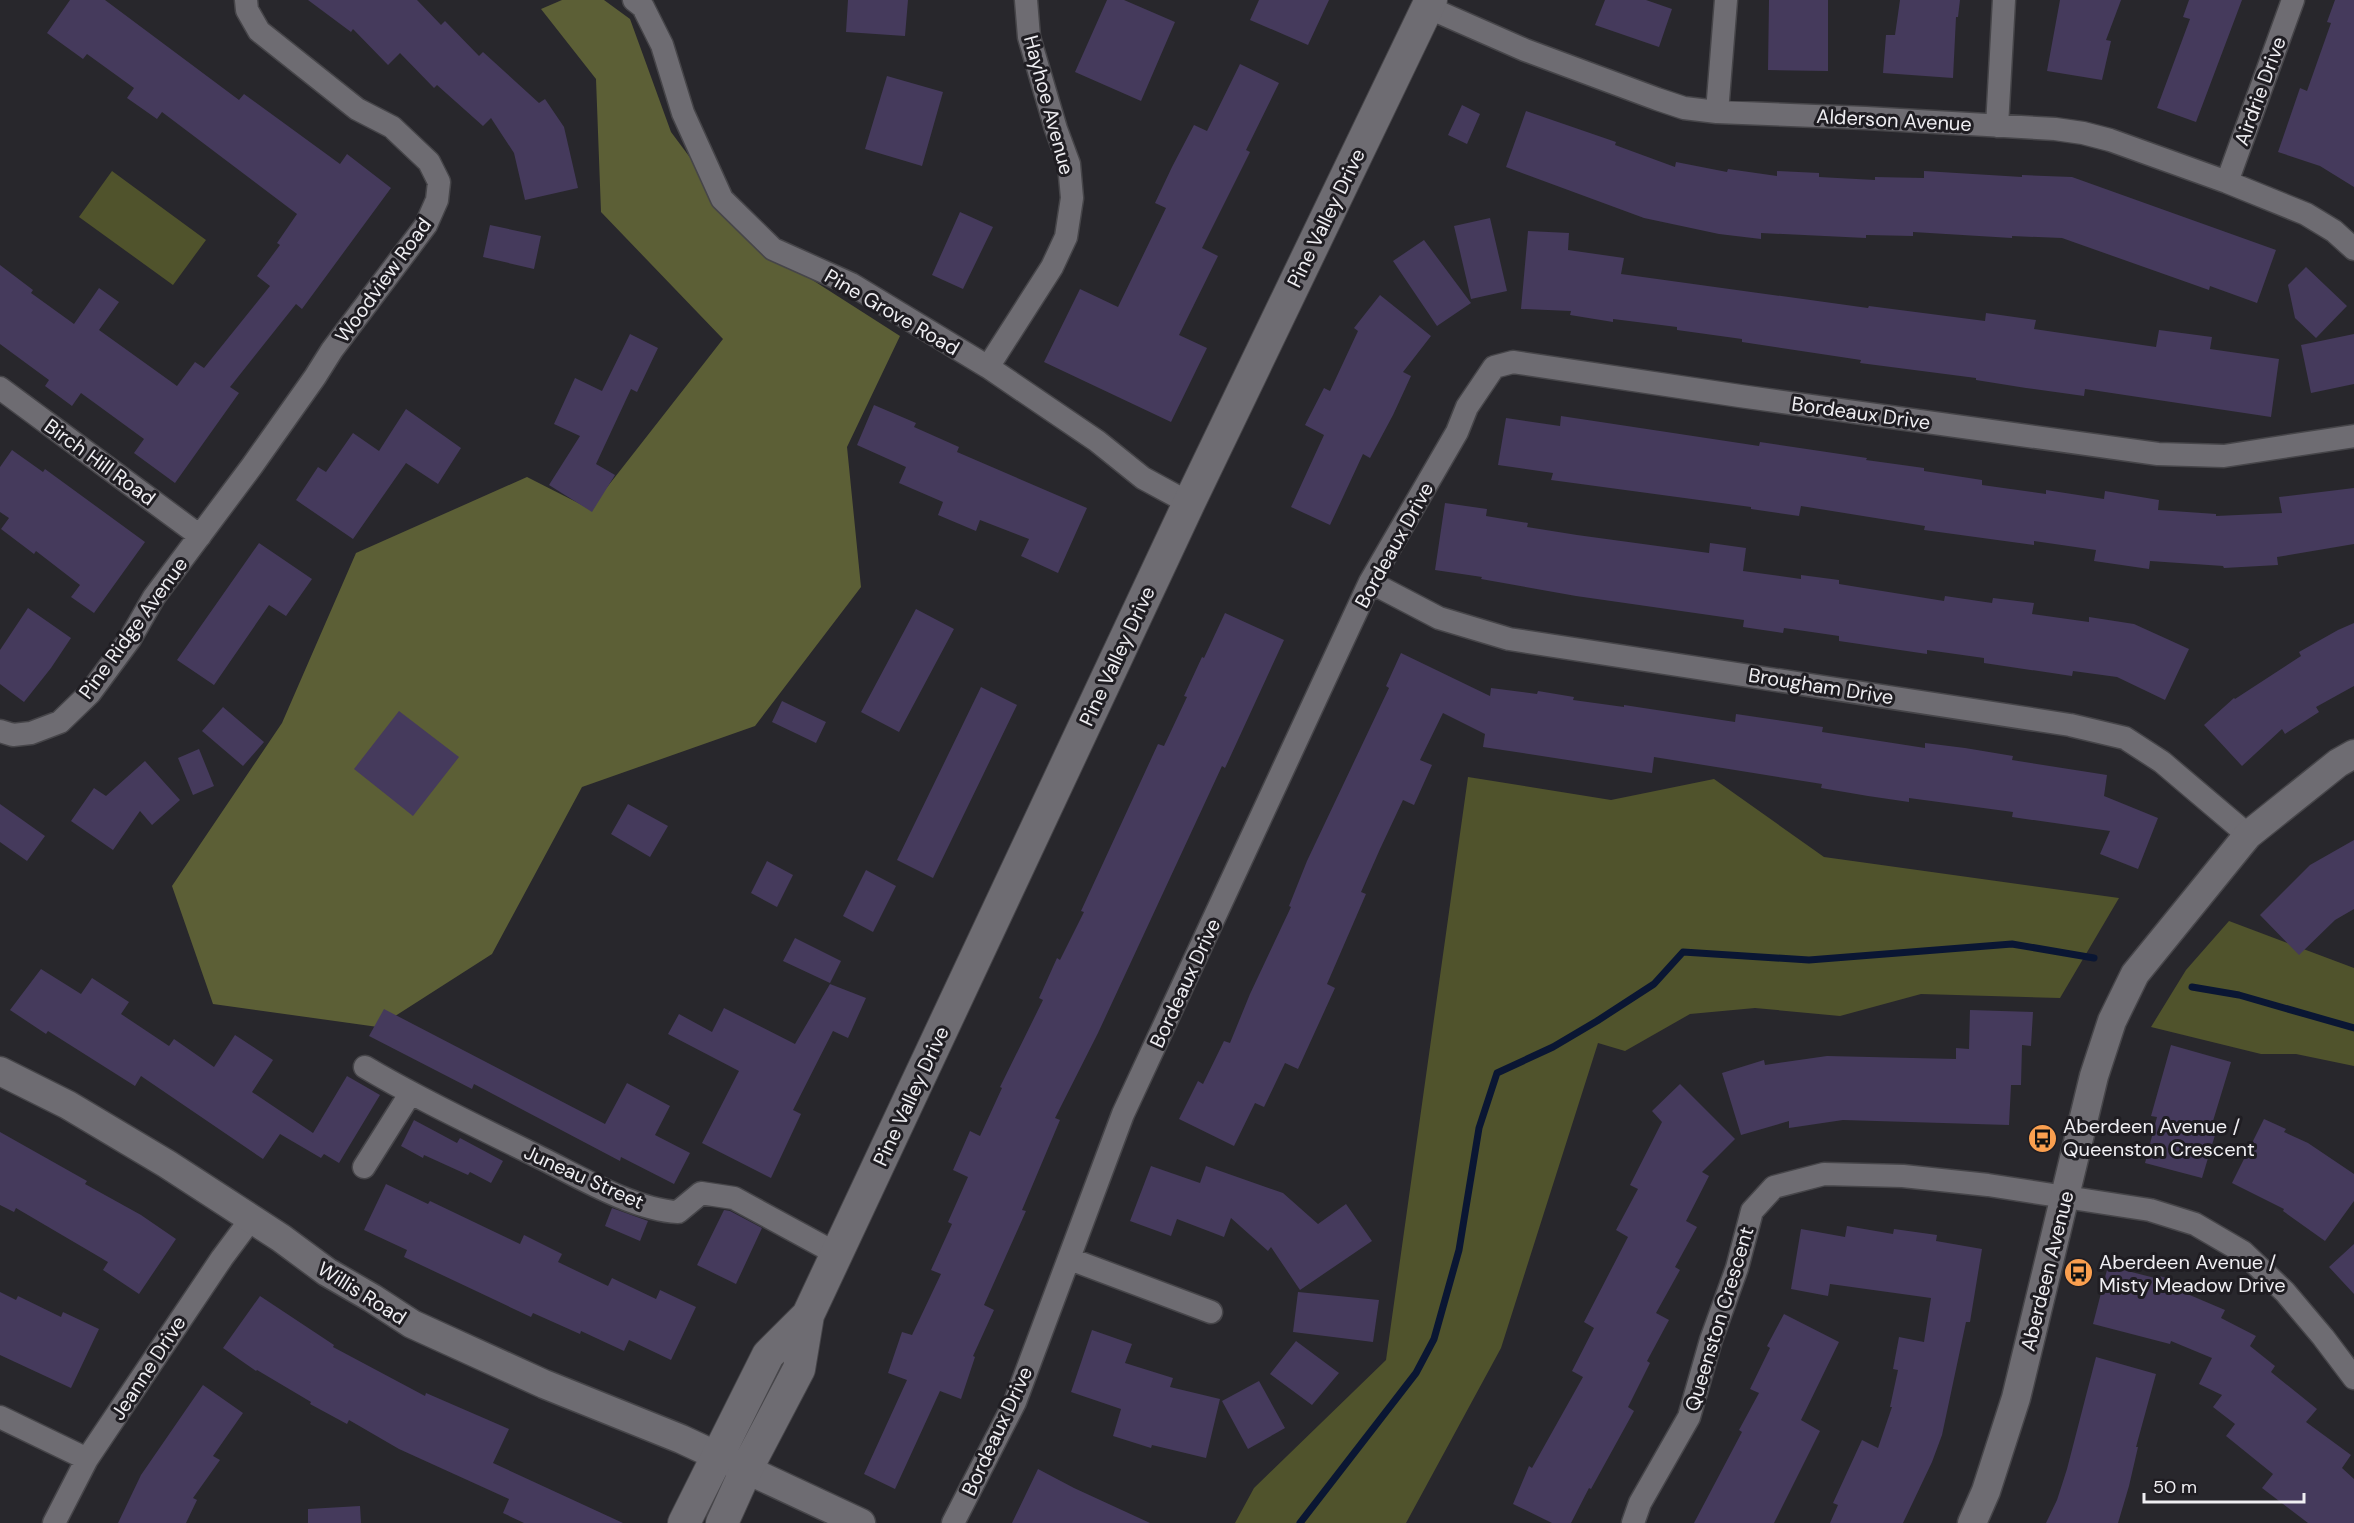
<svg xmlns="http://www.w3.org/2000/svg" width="2354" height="1523" font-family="'DM Sans',sans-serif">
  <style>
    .green { fill: #50532c }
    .forest { fill: #5c5f36 }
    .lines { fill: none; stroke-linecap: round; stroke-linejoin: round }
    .stream { stroke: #0a1633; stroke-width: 7 }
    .building { fill: #453a5c }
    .minor-casing { stroke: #464549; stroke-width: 25 }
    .tertiary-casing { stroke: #464549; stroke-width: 31 }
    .secondary-casing { stroke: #464549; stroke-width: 34 }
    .minor { stroke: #6e6c72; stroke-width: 22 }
    .tertiary { stroke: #6e6c72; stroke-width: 28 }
    .secondary { stroke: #6e6c72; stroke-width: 32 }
    .labels { text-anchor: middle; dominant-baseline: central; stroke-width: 6; stroke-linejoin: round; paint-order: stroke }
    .street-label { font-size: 20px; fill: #efeef2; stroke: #1f1d22 }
    .poi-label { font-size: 20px; fill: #efeef2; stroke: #1f1d22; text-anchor: start }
  </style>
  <rect width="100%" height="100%" fill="#28272c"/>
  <path class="green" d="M112 171 206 240 173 285 79 217Z
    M1468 777 1611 800 1714 779 1824 857 2119 898 2060 998 1921 994 1840 1016 1755 1008 1690 1014 1625 1051 1598 1043 1501 1348 1406 1523H1235L1254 1488 1386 1360Z
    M2229 921 2354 968V1066L2296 1054H2261L2151 1027 2186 970Z"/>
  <path class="forest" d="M562 0H604L630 19 671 132 753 242 900 336 847 447 861 587 755 726 582 787 492 954 378 1027 213 1004 172 886 282 723 356 553 527 477 590 509 723 339 601 212 596 79 541 9Z"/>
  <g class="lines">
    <path class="stream" d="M2192 987 2239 995 2354 1028
      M1300 1523 1416 1373 1434 1339 1459 1250 1479 1128 1497 1073 1553 1047 1597 1021 1654 984 1683 952 1809 960 2012 944 2094 958"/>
  </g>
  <path class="building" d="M70 0H105L239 100 244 94 340 164 347 154 391 188 302 309 296 304 230 387 239 393 175 483 134 453 144 439 81 393 72 406 45 386 49 380 0 344V265L33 290 31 293 74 324 99 288 119 302 99 330 177 386 195 362 204 368 270 286 257 276 280 245 277 243 297 214 162 112 157 119 127 98 134 88 87 54 83 59 47 33Z
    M308 0H417L441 25 445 21 479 56 483 52 539 103 545 99 564 127 578 188 525 200 514 153 491 118 483 126 437 85 434 88 400 53 388 65 353 29 351 32Z
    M848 0H908L905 36 846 32Z
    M1107 0H1124L1175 22 1141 101 1075 72Z
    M1259 0H1329L1308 45 1250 20Z
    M1605 0H1646L1672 9 1659 47 1595 25Z
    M1769 0H1828V71L1768 70Z
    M1900 0H1960L1958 17H1956L1953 78 1883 73 1886 35H1895Z
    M2060 0H2121L2106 40 2111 41 2102 80 2047 71Z
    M2189 0H2242L2196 122 2157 108 2190 19 2183 17Z
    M2335 0H2354V187L2320 166 2278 152 2300 88 2307 91 2331 23 2327 22Z
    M1240 64 1279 83 1246 150 1250 152 1202 248 1218 256 1179 335 1207 348 1171 422 1044 362 1080 289 1118 307 1166 208 1155 203 1172 167 1194 125 1207 131Z
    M887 76 943 92 922 166 865 149Z
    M1462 105 1480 114 1467 144 1448 135Z
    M1526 111 1616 142 1615 145 1675 167 1676 162 1727 172 1728 169 1777 176V171L1819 173V177L1875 180V177L1924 178V171L2022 177V175L2072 177 2276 250 2257 303 2210 286 2209 290 2062 238 2012 236V238L1913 232V236L1866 235V238L1761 233V239L1719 234 1644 218 1506 167Z
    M960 212 993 227 963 289 932 275Z
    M1490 218 1507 291 1471 299 1454 226Z
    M490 225 541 236 534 269 483 257Z
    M1528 231 1569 233 1568 250 1624 258 1621 274 1868 308 1869 306 1985 321 1986 313 2036 320 2034 329 2156 347 2159 330 2212 337 2210 349 2279 359 2271 417 2085 389 2084 396 2026 388 1976 380V378L1860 363 1861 360 1742 342V339L1677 330V327L1613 319V322L1570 315 1571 311 1521 309Z
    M1424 240 1471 303 1437 326 1393 261Z
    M2306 267 2347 306 2316 338 2295 318 2288 285Z
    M1380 295 1431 336 1403 372 1411 376 1393 415 1370 458 1363 454 1330 525 1291 507 1324 435 1305 425 1324 388 1330 391 1358 331 1354 328Z
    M630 334 658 348 637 392 631 389 596 464 615 475 592 512 549 485 580 436 554 424 575 378 602 391Z
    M2354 334V384L2311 393 2301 345Z
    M874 405 916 423 914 427 959 447 957 452 1087 508 1058 573 1021 556 1029 539 980 520 976 531 938 515 943 502 899 483 906 467 857 445Z
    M406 409 461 448 438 484 406 463 353 539 296 500 318 467 326 472 353 433 379 451Z
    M1561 416 1759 446 1760 442 1867 458 1866 460 1924 468V471L1982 480V485L2046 494V490L2104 499 2105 491 2159 500 2158 510 2216 514V516L2282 513 2279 497 2354 488V544L2277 557 2278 565 2224 568 2223 566 2150 561 2149 569 2094 561 2096 550 2034 541V545L1924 530 1925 526 1801 506 1799 516 1751 509V507L1551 480 1553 473 1498 465 1506 418 1560 426Z
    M12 450 43 472 45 469 145 542 94 613 71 597 80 585 36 551 34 554 1 529 9 518 0 512V467Z
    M1445 503 1487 509 1486 516 1528 523 1527 527 1577 535 1709 553 1710 543 1746 548 1743 571 1801 579V575L1839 580V584L1944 601 1945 596 1992 603 1993 598 2034 603 2032 614 2089 622V617L2134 624 2189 649 2165 700 2117 677 2073 671 2072 676 1984 663V658L1927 650V654L1839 641V636L1784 628 1783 633 1743 627 1744 620 1576 596 1481 579 1482 577 1435 570Z
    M259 543 312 579 286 616 269 605 214 685 177 660Z
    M28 608 71 638 51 668 24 702 0 684V650Z
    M916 609 954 629 899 732 861 712Z
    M1225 613 1284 640 1225 768 1222 766 1098 1033 1055 1118 1060 1120 1022 1210 1026 1211 984 1305 994 1310 973 1356 975 1357 961 1399 940 1391 895 1489 864 1474 907 1380 888 1373 902 1332 912 1335 941 1274 931 1270 952 1224 948 1222 968 1177 953 1170 970 1131 980 1136 1002 1088 1000 1087 1043 1000 1039 998 1057 958 1060 960 1084 912 1081 911 1158 744 1164 746 1187 697 1184 696 1202 657 1204 658Z
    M2354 623V686L2316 707 2319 712 2285 734 2282 729 2242 766 2204 725 2234 698 2235 699 2301 656 2299 652 2338 630Z
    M1401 653 1490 696 1491 688 1537 694 1538 691 1574 697 1573 700 1624 707V705L1735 722 1736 714 1823 727 1822 732 1925 748V743L1965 748 2013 756 2012 760 2107 775 2104 796 2158 818 2138 869 2100 854 2110 831 2012 817 2013 812 1909 798V802L1868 796 1821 788 1822 784 1654 757 1652 773 1483 747 1485 734 1443 713 1420 760 1432 765 1414 805 1403 800 1380 849 1361 892 1366 894 1327 984 1335 988 1298 1069 1285 1063 1264 1107 1255 1103 1234 1146 1179 1119 1198 1081 1203 1084 1224 1041 1230 1043 1250 994 1291 907 1289 906 1307 861 1389 688 1386 686Z
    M981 687 1017 705 933 878 897 860Z
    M782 701 826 722 816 743 772 722Z
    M223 707 264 742 243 766 202 731Z
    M399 711 459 757 413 816 354 769Z
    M199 749 214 786 193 795 178 758Z
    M145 761 180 800 152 825 140 811 113 850 71 821 94 788 106 796Z
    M0 804 45 836 27 861 0 842Z
    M628 804 668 826 650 857 611 834Z
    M2354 840V909L2335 920 2299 955 2260 915 2310 865Z
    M767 861 793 875 777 907 751 893Z
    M866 870 896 886 873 932 843 916Z
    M795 938 841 961 830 983 783 961Z
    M41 969 81 994 92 978 129 1002 121 1014 169 1046 174 1039 214 1067 235 1035 273 1060 252 1092 313 1133 347 1076 380 1095 339 1163 324 1154 321 1158 280 1134 263 1159 141 1076 135 1086 48 1031 46 1034 10 1010Z
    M830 984 866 998 848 1038 833 1031 793 1110 801 1114 771 1178 702 1143 739 1071 668 1034 679 1014 712 1032 724 1008 795 1044Z
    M384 1009 605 1124 627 1083 670 1106 655 1135 690 1153 674 1184 621 1157 620 1161 474 1084 472 1089 369 1036Z
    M1970 1010 2033 1012 2031 1046 2022 1045 2021 1085H2011L2009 1125 1843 1120 1789 1128V1121L1741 1135 1722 1073 1764 1060 1765 1065 1827 1056 1956 1059V1048L1969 1049Z
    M2171 1045 2231 1062 2209 1134 2215 1135 2202 1178 2145 1163 2157 1117 2151 1116Z
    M1680 1084 1735 1139 1702 1172 1709 1176 1686 1221 1697 1227 1675 1267 1680 1270 1656 1313 1669 1320 1647 1361 1650 1363 1628 1407 1634 1411 1591 1489 1589 1488 1571 1523H1552L1513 1504 1529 1466 1532 1468 1583 1377 1572 1371 1594 1328 1584 1322 1628 1237 1616 1230 1638 1189 1630 1185 1662 1122 1652 1111Z
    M2264 1119 2286 1129 2284 1132 2308 1143 2354 1174V1201L2325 1241 2283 1211 2284 1209 2232 1183Z
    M414 1120 457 1143 460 1138 503 1161 491 1183 470 1172 468 1175 424 1155 423 1158 401 1146Z
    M0 1132 87 1181 85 1184 141 1215 176 1239 139 1294 103 1270 108 1262 16 1208 14 1212 0 1205Z
    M1151 1166 1200 1183 1206 1166 1283 1193 1318 1224 1346 1204 1372 1241 1300 1290 1271 1247 1268 1251 1231 1218 1224 1237 1177 1219 1171 1236 1130 1221Z
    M386 1184 428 1204 430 1201 520 1244 524 1235 562 1254 558 1262 608 1286 612 1278 656 1299 660 1290 696 1307 671 1360 629 1340 624 1351 581 1331 580 1334 533 1313 531 1317 404 1257 407 1250 364 1230Z
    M612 1208 648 1221 640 1241 605 1226Z
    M724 1210 730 1211 762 1228 736 1284 697 1265Z
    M1847 1226 1893 1234 1894 1229 1937 1235 1936 1241 1982 1249 1970 1322H1966L1942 1435 1932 1462 1903 1523H1830L1838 1505 1833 1503 1862 1440 1878 1448 1892 1407H1890L1898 1370 1893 1369 1899 1337 1924 1342 1931 1298 1830 1284 1828 1296 1791 1289 1801 1229 1845 1237Z
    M2354 1244V1294L2329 1267Z
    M2108 1266 2155 1278 2156 1275 2188 1284 2185 1293 2225 1310 2221 1318 2256 1336 2250 1346 2275 1366 2271 1372 2317 1409 2306 1422 2351 1455 2342 1468 2354 1479V1523H2308L2262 1488 2273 1474 2226 1436 2235 1424 2213 1407 2222 1395 2199 1384 2212 1358 2171 1341 2170 1344 2093 1324Z
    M0 1292 16 1300 18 1296 61 1317 63 1312 99 1329 71 1388 0 1355Z
    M1298 1292 1379 1300 1373 1342 1293 1332Z
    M260 1296 334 1345 333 1347 425 1396 426 1393 509 1429 493 1463 623 1523H524L503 1513 509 1499 399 1449 349 1420 347 1424 310 1404 311 1402 257 1370 256 1371 223 1348Z
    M1784 1314 1839 1342 1801 1420 1820 1431 1774 1523H1694L1742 1432 1739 1430 1759 1393 1750 1389 1770 1348 1767 1346Z
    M1092 1330 1132 1344 1125 1363 1173 1378 1170 1387 1220 1399 1206 1458 1152 1445 1151 1448 1113 1436 1121 1409 1071 1392Z
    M1296 1341 1339 1373 1312 1405 1270 1374Z
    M2096 1357 2156 1374 2136 1447H2138L2129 1486 2118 1523H2046L2057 1500 2067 1469Z
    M1259 1381 1285 1428 1248 1449 1222 1401Z
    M203 1385 243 1413 213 1456 220 1460 193 1498 197 1500 186 1523H118L141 1475Z
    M1038 1469 1074 1488 1150 1523H1012Z
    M360 1506 361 1523H308V1509Z"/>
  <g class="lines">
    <defs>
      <path id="minor" d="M634 0 643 7 662 45 683 113 722 199 773 249 851 284 988 367 1097 441 1143 478 1189 503
        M1427 7 1525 50 1657 99 1684 108 1717 112 1866 118 2055 129 2083 133 2110 140 2227 182 2306 214 2334 231 2354 249
        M1717 112 1726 0
        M1997 126 2004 0
        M2227 182 2293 0
        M988 367 1052 267 1066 237 1072 198 1069 164 1056 129 1029 37 1026 0
        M0 388 200 536
        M1370 582 1439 618 1509 639 2070 725 2125 738 2162 762 2248 835
        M0 731 13 735 31 733 60 722 90 693 130 639 154 597 252 466 315 377 332 350 426 225 437 200 439 182 429 162 392 127 357 109 259 31 247 10 246 0
        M365 1067C422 1101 483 1129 543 1159 581 1178 635 1210 678 1212L701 1193 734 1198 837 1254
        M364 1167 410 1094
        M1070 1259 1211 1312
        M0 1417 87 1459
        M54 1523 87 1459 222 1258 251 1219
        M953 1523 1015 1402 1123 1114 1370 582 1457 432 1467 407 1494 367 1513 362 1740 396 2158 454 2224 456 2354 436
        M1633 1523 1640 1503 1689 1417 1711 1340 1737 1268 1752 1211 1774 1187 1824 1174 1903 1176 1988 1185 2150 1210 2195 1224 2243 1252 2285 1292 2323 1337 2354 1378"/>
      <path id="tertiary" d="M0 1071 68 1105 167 1164 281 1238 327 1272 372 1298 412 1324 544 1384 681 1439 861 1523
        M1972 1523 1986 1491 2016 1398 2094 1076 2112 1021 2135 974 2248 835 2338 763 2354 754"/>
      <path id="secondary" d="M684 1523 768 1355 808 1315
        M722 1523 746 1470 799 1369 808 1315 1189 503 1431 0"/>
    </defs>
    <use href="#minor" class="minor-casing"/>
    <use href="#tertiary" class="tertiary-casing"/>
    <use href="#secondary" class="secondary-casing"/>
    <use href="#minor" class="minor"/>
    <use href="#tertiary" class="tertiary"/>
    <use href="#secondary" class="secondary"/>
  </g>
  <defs>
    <symbol id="bus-disc" viewBox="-11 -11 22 22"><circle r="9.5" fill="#fa9f4f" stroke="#1f1d22"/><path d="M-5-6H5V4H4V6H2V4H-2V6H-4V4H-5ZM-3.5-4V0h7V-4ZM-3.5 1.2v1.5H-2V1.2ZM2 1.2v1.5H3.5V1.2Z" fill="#111"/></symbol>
  </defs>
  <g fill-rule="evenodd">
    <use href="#bus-disc" x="2026" y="1122" width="33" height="33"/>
    <use href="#bus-disc" x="2062" y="1256" width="33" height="33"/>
  </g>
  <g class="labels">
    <g class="street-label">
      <text transform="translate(2260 91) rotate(-70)">Airdrie Drive</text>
      <text transform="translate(1049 105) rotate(75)">Hayhoe Avenue</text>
      <text transform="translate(1894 120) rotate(3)">Alderson Avenue</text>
      <text transform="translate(1326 218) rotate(-64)">Pine Valley Drive</text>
      <text transform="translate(383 280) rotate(-54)">Woodview Road</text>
      <text transform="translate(892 312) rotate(30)">Pine Grove Road</text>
      <text transform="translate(1861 413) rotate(8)">Bordeaux Drive</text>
      <text transform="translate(100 462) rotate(36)">Birch Hill Road</text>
      <text transform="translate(1394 545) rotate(-61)">Bordeaux Drive</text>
      <text transform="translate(133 628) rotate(-54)">Pine Ridge Avenue</text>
      <text transform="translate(1117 656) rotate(-65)">Pine Valley Drive</text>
      <text transform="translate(1821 686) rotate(9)">Brougham Drive</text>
      <text transform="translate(1185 983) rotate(-65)">Bordeaux Drive</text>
      <text transform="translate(911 1096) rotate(-65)">Pine Valley Drive</text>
      <text transform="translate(584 1177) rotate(24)">Juneau Street</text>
      <text transform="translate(2047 1271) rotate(-76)">Aberdeen Avenue</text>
      <text transform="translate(362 1293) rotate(32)">Willis Road</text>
      <text transform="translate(1719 1319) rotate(-73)">Queenston Crescent</text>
      <text transform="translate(148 1368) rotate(-57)">Jeanne Drive</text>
      <text transform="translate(997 1431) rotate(-65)">Bordeaux Drive</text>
    </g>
    <g class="poi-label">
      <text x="2063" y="1126">Aberdeen Avenue /<tspan x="2063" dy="23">Queenston Crescent</tspan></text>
      <text x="2099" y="1262">Aberdeen Avenue /<tspan x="2099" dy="23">Misty Meadow Drive</tspan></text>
    </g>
  </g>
  <path d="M2144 1493v9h160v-9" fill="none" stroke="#efeef2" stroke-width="3"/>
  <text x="2153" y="1493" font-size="18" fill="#efeef2" stroke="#1f1d22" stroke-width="4.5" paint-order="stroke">50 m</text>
</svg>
